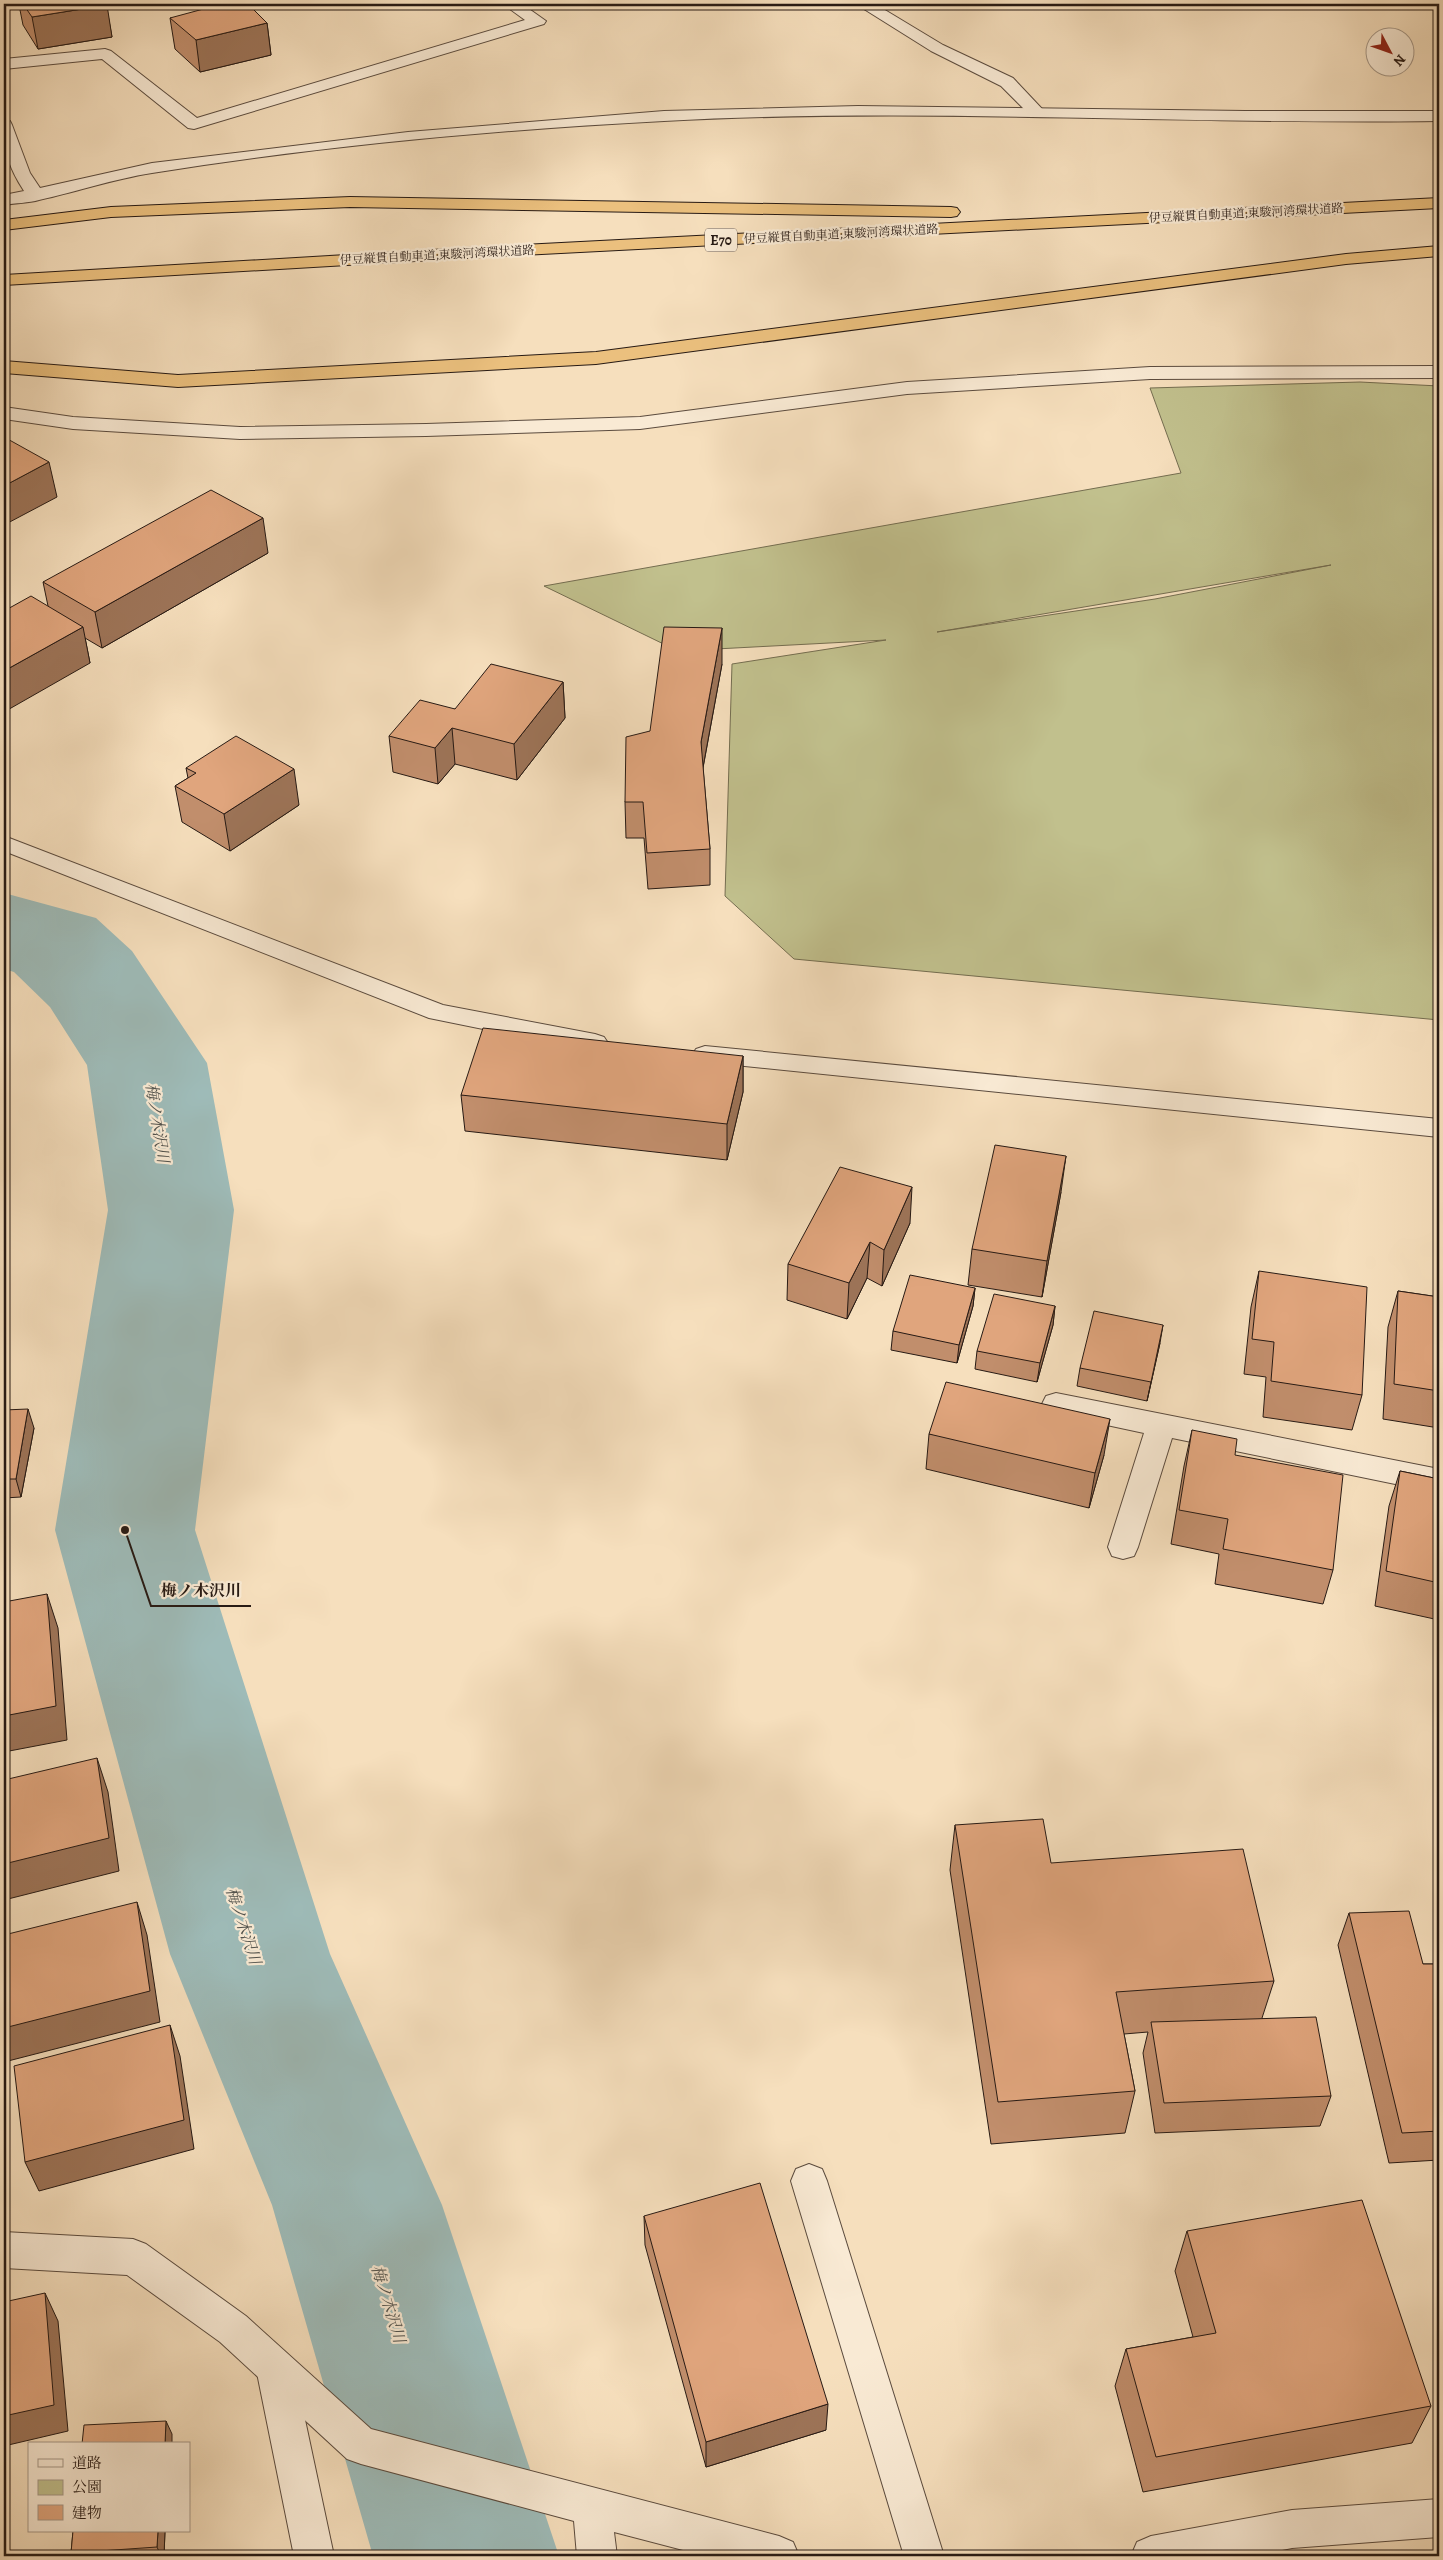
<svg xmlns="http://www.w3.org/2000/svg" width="1443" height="2560" font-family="Alegreya,'Noto Serif JP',serif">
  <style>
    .green { fill: #c1c08d; stroke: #746d50; fill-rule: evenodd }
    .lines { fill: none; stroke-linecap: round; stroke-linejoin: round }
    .river { fill: #9ebbb8; fill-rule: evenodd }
    .service-casing { stroke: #5b4b3e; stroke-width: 2 }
    .minor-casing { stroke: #5b4b3e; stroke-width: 2 }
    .motorway-casing { stroke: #271a14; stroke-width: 2 }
    .service { fill: #f9ead4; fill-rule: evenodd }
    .minor { fill: #f9ead4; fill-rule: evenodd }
    .motorway { fill: #ebc07e; fill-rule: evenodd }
    .wall { fill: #c18e6c; stroke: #271a14 }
    .shaded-wall { fill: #9d7458; stroke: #271a14 }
    .building { fill: #e0a57d; stroke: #271a14 }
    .labels { text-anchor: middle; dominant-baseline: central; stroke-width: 4.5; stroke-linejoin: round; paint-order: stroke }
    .far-street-label { font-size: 12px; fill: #271a14; stroke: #f9ead4 }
    .shield { fill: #f9ead4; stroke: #66584e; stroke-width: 1 }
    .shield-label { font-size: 14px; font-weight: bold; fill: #271a14 }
    .water-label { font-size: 16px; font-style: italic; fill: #51524d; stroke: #f9ead4 }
    .leader { fill: none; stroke: #271a14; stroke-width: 2 }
    .callout-dot { fill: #271a14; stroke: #f9ead4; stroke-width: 2 }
    .callout-label { font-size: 16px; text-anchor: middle; font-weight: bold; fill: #271a14; stroke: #f9ead4; stroke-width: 4.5; stroke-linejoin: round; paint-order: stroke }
  </style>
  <rect width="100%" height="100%" fill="#f6dfbd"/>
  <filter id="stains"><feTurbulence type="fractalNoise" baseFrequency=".004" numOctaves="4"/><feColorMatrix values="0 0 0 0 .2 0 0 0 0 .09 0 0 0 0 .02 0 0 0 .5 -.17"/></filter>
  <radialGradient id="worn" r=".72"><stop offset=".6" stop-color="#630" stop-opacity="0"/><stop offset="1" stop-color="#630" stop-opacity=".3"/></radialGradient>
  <path class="green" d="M1360 382 1439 386V1020L794 959 725 896 732 664 886 640 678 651 544 586 1181 473 1150 388ZM1331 565 1155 599 937 632Z"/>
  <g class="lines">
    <path class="river" d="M4 893 96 918 132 951 207 1063 234 1210 195 1530 330 1954 442 2205 559 2556H373L272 2205 170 1954 55 1530 108 1210 87 1065 50 1007 14 972 4 969Z"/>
    <defs>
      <path id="service" d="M503 4H522L546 21 544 24 194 129 188 128 102 59 4 69V59L105 49 111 51 197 118 525 20Z
        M856 4H875L943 45 1013 78 1045 112 1043 116H1031L1001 86 931 51Z
        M1056 1393 1439 1469V1493L1172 1438 1138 1547 1134 1556 1123 1559 1112 1556 1108 1547 1144 1433 1046 1412 1042 1404 1046 1396Z
        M809 2164 822 2169 827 2181 944 2556H904L791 2181 796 2169Z
        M275 2349 288 2355 294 2368 334 2556H294L256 2368 262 2355Z"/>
      <path id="minor" d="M858 106 1245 111H1439V121C1181 125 922 107 664 121 493 130 320 146 152 173 113 179 76 192 39 200 29 203 15 203 4 205V195L24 191C9 168 2 148 4 120L10 121 12 125 30 173 40 188 152 163 408 132 664 111Z
        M1439 366V378L1150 379 907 394 640 429 426 436 240 439 73 429 4 419V407L73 417 240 427 426 424 640 417 907 382 1150 367Z
        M4 836 443 1005 595 1034 604 1037 608 1043 604 1049 595 1052 429 1018 4 851Z
        M705 1046 1439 1119V1137L696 1061 692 1055 696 1049Z
        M4 2232 133 2239 146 2244 246 2316 371 2429 779 2536 793 2542 799 2556H706L614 2532 617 2556H577L574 2521 361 2464 347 2459 220 2342 127 2275 4 2268Z
        M1439 2499V2537L1292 2548 1252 2556H1131L1137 2542 1151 2536 1292 2510Z"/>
      <path id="motorway" d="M350 197 951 207 957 208 960 212 957 216 951 217 350 207 111 217 4 230V220L111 207Z
        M1439 198V208L483 257 4 285V275L483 247Z
        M1439 246V256L1346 264 596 364 178 387 4 373V361L178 375 596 352 1346 254Z"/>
    </defs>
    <use href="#service" class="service-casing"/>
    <use href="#minor" class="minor-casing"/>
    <use href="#motorway" class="motorway-casing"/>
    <use href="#service" class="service"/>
    <use href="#minor" class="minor"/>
    <use href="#motorway" class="motorway"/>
  </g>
  <path class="wall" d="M12 4H106L112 37 38 49 23 25 19 5 13 6Z
    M170 18 267 23 271 55 200 72 175 49Z
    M268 553 102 648 85 638 90 663 48 606 43 582Z
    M722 664 703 768 710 849V885L648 889 644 838H626L625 802 650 731Z
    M563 682 565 718 517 780 455 764 438 784 393 772 389 736 455 709Z
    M186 768 299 805 230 851 182 822 175 786 188 778Z
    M743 1056V1092L727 1160 465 1131 461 1095Z
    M1061 1192 1042 1297 968 1285 972 1249Z
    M910 1223 882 1286 867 1278 847 1319 787 1300 788 1264Z
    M1259 1271 1362 1395 1352 1430 1263 1417 1266 1377 1244 1374 1251 1307Z
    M975 1288 973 1306 957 1363 891 1350 893 1331Z
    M1398 1291 1439 1297V1428L1383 1419 1388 1327Z
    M1055 1306 1053 1325 1037 1382 975 1369 977 1351Z
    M1160 1343 1147 1401 1077 1386 1080 1368Z
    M4 1410 34 1428 21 1497 4 1498Z
    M1192 1430 1235 1455 1333 1570 1323 1604 1215 1584 1219 1554 1171 1544 1184 1466Z
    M929 1434 1104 1455 1089 1508 926 1469Z
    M1400 1471 1439 1479V1620L1375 1606 1389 1506Z
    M955 1825 1274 1981 1262 2018 1331 2096 1320 2126 1155 2133 1143 2053 1148 2032 1124 2034 1135 2091 1125 2133 991 2144 950 1870Z
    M1349 1913 1423 1964H1439V2160L1389 2163 1338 1945Z
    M644 2216 826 2430 706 2467 645 2245Z
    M1187 2231 1431 2406 1412 2443 1143 2492 1115 2386 1126 2349 1193 2337 1175 2271Z
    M73 2531H165L164 2556H73L71 2553Z"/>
  <path class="shaded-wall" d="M13 4H19V5L13 6Z
    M107 5 112 37 38 49 32 17Z
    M267 23 271 55 200 72 196 40Z
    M49 462 57 497 4 525V486Z
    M263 518 268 553 102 648 95 612Z
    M83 627 90 663 4 712V671Z
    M722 628V664L701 778V742Z
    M563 682 565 718 517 780 514 744Z
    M452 728 455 764 438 784 435 748Z
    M294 769 299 805 230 851 224 814Z
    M743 1056V1092L727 1160V1124Z
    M1066 1156 1061 1192 1042 1297 1047 1261Z
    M912 1187 910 1223 882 1286 884 1250Z
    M870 1242 867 1278 847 1319 849 1283Z
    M975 1288 973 1306 957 1363 959 1345Z
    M1055 1306 1053 1325 1037 1382 1040 1363Z
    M1163 1325 1160 1343 1147 1401Z
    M28 1409 34 1428 21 1497 16 1479Z
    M1110 1419 1104 1455 1089 1508 1095 1473Z
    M47 1594 58 1628 67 1740 4 1752V1716Z
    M97 1758 108 1792 119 1871 4 1900V1864Z
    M137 1902 147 1935 160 2022 8 2061 4 2052V2028Z
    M170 2025 180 2056 194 2149 39 2191 25 2162Z
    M45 2293 58 2321 68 2431 4 2446V2416Z
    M828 2404 826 2430 706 2467V2442Z
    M166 2421 172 2434V2444H165Z
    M158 2531H165L164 2556H161L157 2547Z"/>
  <path class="building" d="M23 4H106L107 5 32 17Z
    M222 4H248L267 23 196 40 170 18Z
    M4 437 49 462 4 486Z
    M211 490 263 518 95 612 43 582Z
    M31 596 83 627 4 671V611Z
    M664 627 722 628 701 742 710 849 647 853 643 802H625L626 737 650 731Z
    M491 664 563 682 514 744 452 728 435 748 389 736 420 700 455 709Z
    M236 736 294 769 224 814 175 786 196 773 186 768Z
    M483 1028 743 1056 727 1124 461 1095Z
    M995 1145 1066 1156 1047 1261 972 1249Z
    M840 1167 912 1187 884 1250 870 1242 849 1283 788 1264Z
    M1259 1271 1367 1287 1362 1395 1271 1381 1274 1342 1252 1339Z
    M910 1275 975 1288 959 1345 893 1331Z
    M1398 1291 1439 1297V1391L1394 1384Z
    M994 1294 1055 1306 1040 1363 977 1351Z
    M1094 1311 1163 1325 1151 1382 1080 1368Z
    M946 1382 1110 1419 1095 1473 929 1434Z
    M28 1409 16 1479H4V1410Z
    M1192 1430 1237 1439 1235 1455 1343 1475 1333 1570 1223 1549 1228 1519 1179 1510Z
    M1400 1471 1439 1479V1583L1386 1571Z
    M47 1594 56 1706 4 1716V1602Z
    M97 1758 109 1838 4 1864V1780Z
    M1043 1819 1051 1863 1243 1849 1274 1981 1116 1992 1135 2091 998 2102 955 1825Z
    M137 1902 150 1991 4 2028V1935Z
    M1409 1911 1423 1964H1439V2131L1402 2133 1349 1913Z
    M1316 2017 1331 2096 1164 2103 1151 2022Z
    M170 2025 184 2120 25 2162 14 2066Z
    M760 2183 828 2404 706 2442 644 2216Z
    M1362 2200 1431 2406 1156 2457 1126 2349 1216 2333 1187 2231Z
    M45 2293 54 2405 4 2416V2302Z
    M166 2421 165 2444H82L84 2425Z
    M73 2531H158L157 2547 71 2553Z"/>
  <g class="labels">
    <g class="far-street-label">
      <text transform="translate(1246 213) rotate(-3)">伊豆縦貫自動車道;東駿河湾環状道路</text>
      <text transform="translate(841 234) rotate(-3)">伊豆縦貫自動車道;東駿河湾環状道路</text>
      <text transform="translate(437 255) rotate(-3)">伊豆縦貫自動車道;東駿河湾環状道路</text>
    </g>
    <rect class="shield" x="705" y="228.5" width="32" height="23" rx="4"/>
    <g class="shield-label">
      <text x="721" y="240">E70</text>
    </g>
    <g class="water-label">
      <text transform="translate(157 1123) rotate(81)">梅ノ木沢川</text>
      <text transform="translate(243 1926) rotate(72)">梅ノ木沢川</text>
      <text transform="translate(388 2304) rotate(73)">梅ノ木沢川</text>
    </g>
  </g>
  <path class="leader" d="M125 1530L151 1606H251"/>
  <circle class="callout-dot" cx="125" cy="1530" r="5"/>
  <g class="callout-label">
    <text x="201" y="1596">梅ノ木沢川</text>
  </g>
  <rect width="1443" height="2560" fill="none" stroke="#f6dfbd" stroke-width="20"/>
  <rect x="5" y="5" width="1433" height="2550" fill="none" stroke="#271a14" stroke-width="2.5"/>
  <rect x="10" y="10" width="1423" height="2540" fill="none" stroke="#271a14"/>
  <rect x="28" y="2442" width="162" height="90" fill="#f9ead4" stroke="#a59787"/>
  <rect x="38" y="2459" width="25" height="8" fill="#f9ead4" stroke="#a59787"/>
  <text x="72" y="2468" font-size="15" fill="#271a14">道路</text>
  <rect x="38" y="2480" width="25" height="15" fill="#c1c08d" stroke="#a59787"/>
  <text x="72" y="2492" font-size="15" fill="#271a14">公園</text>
  <rect x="38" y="2505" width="25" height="15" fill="#e0a57d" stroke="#a59787"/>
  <text x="72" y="2518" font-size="15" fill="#271a14">建物</text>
  <g transform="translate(1390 52) rotate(131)"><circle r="24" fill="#f9ead4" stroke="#a59787"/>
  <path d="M0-4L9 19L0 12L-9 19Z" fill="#8f2418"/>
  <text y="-8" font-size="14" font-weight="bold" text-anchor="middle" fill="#271a14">N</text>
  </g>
  <rect width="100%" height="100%" filter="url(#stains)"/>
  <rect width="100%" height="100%" fill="url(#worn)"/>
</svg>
